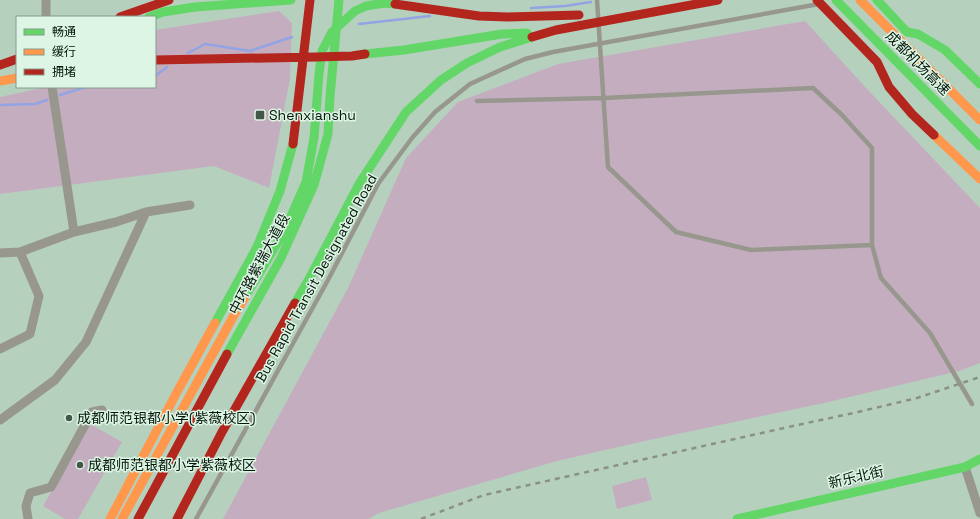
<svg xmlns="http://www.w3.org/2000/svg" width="980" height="519" font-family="'Space Grotesk','Noto Sans SC',sans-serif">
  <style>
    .green { fill: #c5adc0 }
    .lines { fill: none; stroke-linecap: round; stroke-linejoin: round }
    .stream { stroke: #92a4e4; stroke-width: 2.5 }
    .lane { stroke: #97978e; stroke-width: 4.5 }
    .street { stroke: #97978e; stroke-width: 9 }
    .fast { stroke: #63d668; stroke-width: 9 }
    .slow { stroke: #ff974d; stroke-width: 9 }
    .jam { stroke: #b3261e; stroke-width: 9 }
    .rail { stroke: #8b9087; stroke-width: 2.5; stroke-dasharray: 5 5; stroke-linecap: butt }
    .poi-dot { fill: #425649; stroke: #ddf5e4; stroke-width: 1.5 }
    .labels { text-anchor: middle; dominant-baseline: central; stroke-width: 3; stroke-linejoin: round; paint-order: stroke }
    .street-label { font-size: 14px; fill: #04150a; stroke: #ddf5e4 }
    .poi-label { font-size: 14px; fill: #04150a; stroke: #ddf5e4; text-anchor: start }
  </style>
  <rect width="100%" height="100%" fill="#b6d0be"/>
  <path class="green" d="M279 11 292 23 290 79 269 188 214 166 0 194V97L46 87H155V30Z
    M805 21 867 89 980 208V363L959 371 824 403 649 440 557 461 379 513 368 519H223L349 286 406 158 458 102 558 64Z
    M90 424 122 442 78 519H65L43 506Z
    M646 477 652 500 617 509 612 486Z"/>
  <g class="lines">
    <path class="stream" d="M531 8 565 6 591 2
      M359 24 430 16
      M188 53 205 44 250 51 292 37
      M155 76 167 67
      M60 95 86 87
      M0 105 35 104 47 100"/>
    <path class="lane" d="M597 0 608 167 676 232 751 250 872 245
      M477 101 604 98 813 88 842 115 872 148V245L881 278 930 333 972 404
      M196 519 328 280 378 184 412 138 435 112 470 84 525 59 553 52 819 4"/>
    <path class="street" d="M46 17V0
      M52 87 74 232
      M0 253 20 252 74 232 116 222 146 212 190 205
      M0 349 30 334 39 296 20 252
      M0 420 55 380 86 342 146 212
      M965 467 980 513
      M28 519 26 506 30 493 51 487 92 412 102 410"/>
    <path class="fast" d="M836 0 980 146
      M877 0 907 32 918 34 945 50 980 84
      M149 17 163 12 195 7 291 0
      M365 54 404 50 502 34 527 33
      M245 297 284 232 306 182 314 138 319 74 322 51 332 32 355 11 366 6 384 3 395 4
      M295 303 309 279 359 184 406 112 441 80 467 63 500 47 532 37
      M215 323 257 247 280 191 293 144
      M227 354 281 258 314 185 328 134 330 96 339 0
      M737 519 965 467 980 459"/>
    <path class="slow" d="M860 0 980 120
      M0 81 17 78
      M934 135 980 179
      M110 519 177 392 215 323
      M122 519 233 317 245 297"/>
    <path class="jam" d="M817 0 877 62 889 87 912 114 934 135
      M395 4 479 16 508 17 579 15
      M120 17 169 0
      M532 37 556 30 718 0
      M155 60 316 57 352 56 365 54
      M0 65 17 59
      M293 144 310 0
      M138 519 227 354
      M177 519 222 432 295 303"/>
    <path class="rail" d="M421 519 484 495 793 426 858 412 917 398 980 377"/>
  </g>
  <g class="poi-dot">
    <rect x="255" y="110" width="10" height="10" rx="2"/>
    <circle cx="69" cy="418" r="4"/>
    <circle cx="80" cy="465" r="4"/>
  </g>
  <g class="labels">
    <g class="street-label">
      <text transform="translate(918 63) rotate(45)">成都机场高速</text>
      <text transform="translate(259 264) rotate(-62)">中环路紫瑞大道段</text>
      <text transform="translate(316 278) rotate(-61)">Bus Rapid Transit Designated Road</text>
      <text transform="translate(856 477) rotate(-13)">新乐北街</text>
    </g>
    <g class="poi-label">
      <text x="269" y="115">Shenxianshu</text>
      <text x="77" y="418">成都师范银都小学(紫薇校区)</text>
      <text x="88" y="465">成都师范银都小学紫薇校区</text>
    </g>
  </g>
  <rect x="16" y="16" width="140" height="72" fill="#ddf5e4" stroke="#869b8d"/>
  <rect x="24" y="29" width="20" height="6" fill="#63d668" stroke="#869b8d"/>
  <text x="52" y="36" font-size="12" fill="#04150a">畅通</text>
  <rect x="24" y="49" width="20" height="6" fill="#ff974d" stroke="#869b8d"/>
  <text x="52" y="56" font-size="12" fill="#04150a">缓行</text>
  <rect x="24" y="69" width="20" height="6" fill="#b3261e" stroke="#869b8d"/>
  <text x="52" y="76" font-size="12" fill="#04150a">拥堵</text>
</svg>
